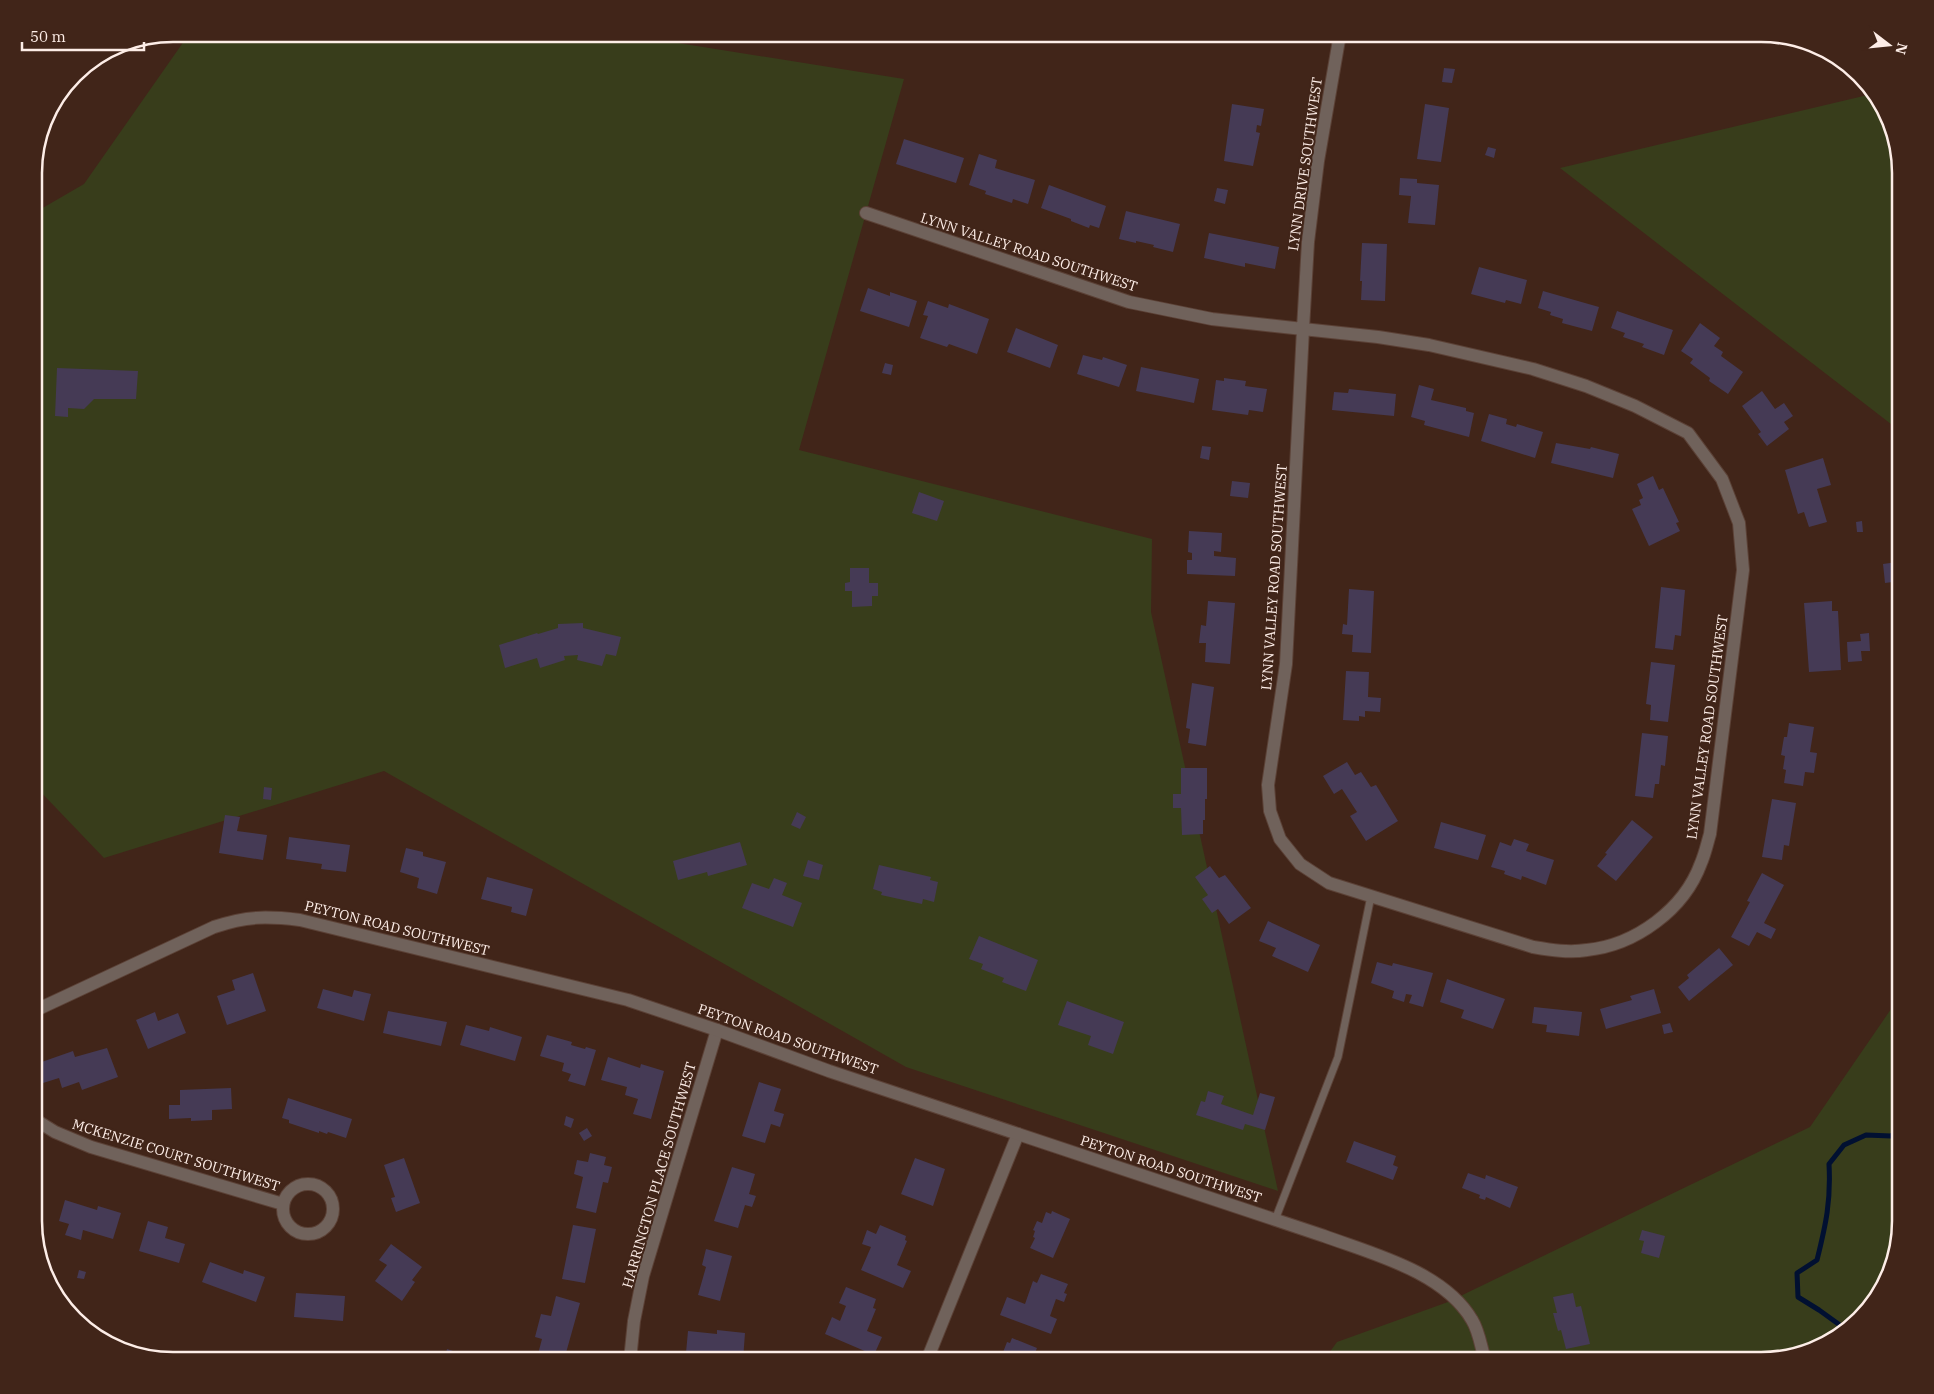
<svg xmlns="http://www.w3.org/2000/svg" width="1934" height="1394" font-family="'IBM Plex Serif',serif">
  <style>
    .green { fill: #383d1b }
    .lines { fill: none; stroke-linecap: round; stroke-linejoin: round }
    .stream { stroke: #011031; stroke-width: 5 }
    .building { fill: #453a55 }
    .service-casing { stroke: #5b4136; stroke-width: 9 }
    .minor-casing { stroke: #5b4136; stroke-width: 14 }
    .tertiary-casing { stroke: #5b4136; stroke-width: 14 }
    .service { stroke: #70625b; stroke-width: 7 }
    .minor { stroke: #70625b; stroke-width: 12 }
    .tertiary { stroke: #70625b; stroke-width: 12 }
    .labels { text-anchor: middle; dominant-baseline: central; stroke-width: 4; stroke-linejoin: round; paint-order: stroke }
    .street-label { font-size: 14px; fill: #fdede7; stroke: #412519 }
    .rim { fill: none; stroke: #fdede7; stroke-width: 2.5 }
  </style>
  <rect width="100%" height="100%" fill="#412519"/>
  <path class="green" d="M189 34H622L904 79 799 450 1152 539 1151 612 1278 1191 906 1067 384 771 104 858 34 785V213L84 184Z
    M1872 94 1886 111 1900 173V431L1560 168Z
    M1900 996V1221L1893 1265 1872 1305 1823 1346 1761 1360H1324L1337 1342 1448 1302 1810 1127Z"/>
  <g class="lines">
    <path class="stream" d="M1900 806 1898 815 1900 836
      M1844 1328 1819 1310 1798 1297 1797 1273 1817 1260C1826 1224 1831 1201 1829 1164L1844 1145 1866 1135 1891 1136 1900 1128"/>
  </g>
  <path class="building" d="M1444 68 1455 69 1452 83 1442 82Z
    M1232 104 1264 109 1261 126 1257 125 1256 132 1260 133 1253 166 1224 161Z
    M1425 104 1449 108 1441 162 1417 159Z
    M904 139 964 158 956 183 896 164Z
    M1488 147 1496 149 1494 158 1485 155Z
    M979 154 997 160 995 168 1035 180 1028 204 1013 199 1012 203 985 194 986 191 969 185Z
    M1400 178 1417 179V183L1439 185 1435 225 1408 223 1411 196 1399 195Z
    M1049 185 1106 206 1099 228 1090 225 1089 228 1071 221V219L1041 208Z
    M1217 188 1228 190 1225 204 1214 201Z
    M1126 211 1180 224 1173 252 1153 247 1154 245 1136 241V243L1119 239Z
    M1209 233 1279 247 1275 269 1245 263V267L1204 258Z
    M1362 243 1387 244 1385 301 1361 300 1362 281H1360Z
    M1479 267 1527 280 1521 304 1506 300 1505 303 1471 294Z
    M868 288 890 296V292L917 301 909 327 860 311Z
    M1543 291 1599 307 1592 331 1562 323 1563 319 1550 315 1551 312 1538 308Z
    M928 301 948 308 949 304 989 319 977 354 949 344 947 347 920 338 928 316 923 315Z
    M1617 311 1673 330 1664 355 1642 347 1644 344 1623 337 1625 333 1611 328Z
    M1700 323 1720 338 1714 346 1723 352 1721 356 1743 372 1728 394 1709 381 1710 378 1690 363 1693 359 1681 351Z
    M1016 328 1058 345 1050 368 1007 352Z
    M1083 355 1102 360 1103 357 1127 365 1119 387 1077 374Z
    M885 363 893 365 891 375 882 373Z
    M1141 367 1199 379 1194 403 1136 391Z
    M57 368 138 371 136 399H94L84 409 68 408V417L55 416Z
    M1224 378 1246 381 1245 386 1267 389 1263 412 1249 410 1248 415 1212 410 1216 380 1224 381Z
    M1419 385 1434 389 1431 400 1466 408V411L1474 413 1469 437 1424 425 1425 421 1411 417Z
    M1349 389 1396 394 1394 416 1332 410 1334 392 1348 393Z
    M1762 391 1775 409 1784 403 1793 416 1784 422 1789 429 1767 446 1758 434 1761 432 1742 406Z
    M1489 414 1507 419 1506 424 1516 427 1517 424 1543 432 1535 458 1481 441Z
    M1556 443 1590 449 1591 447 1619 454 1613 478 1551 463Z
    M1202 446 1211 447 1209 460 1200 458Z
    M1823 458 1831 485 1817 489 1827 522 1809 527 1804 512 1798 514 1785 470Z
    M1653 476 1659 490 1663 488 1679 522 1676 523 1680 531 1649 546 1632 509 1641 505 1639 500 1643 498 1637 484Z
    M1232 481 1250 483 1248 498 1230 496Z
    M919 492 944 501 937 521 912 513Z
    M1862 521 1863 532H1857L1856 522Z
    M1189 531 1222 533 1221 552 1214 551V556L1236 558 1235 576 1187 574V560H1192V553L1188 552Z
    M1897 562 1900 581 1885 583 1883 564Z
    M850 568H869V583H878V596H872V606L852 607V591H845V583L850 582Z
    M1661 587 1685 590 1681 636 1675 635 1673 650 1655 648Z
    M1349 589 1374 591 1371 653 1352 652 1353 635 1342 634 1343 624 1347 625Z
    M1208 601 1235 603 1230 664 1205 662 1206 643H1199L1201 625 1206 626Z
    M1832 601V611H1838L1841 670 1809 672 1804 603Z
    M583 623V628L621 637 616 656 606 654 602 666 577 660 578 655 564 656 565 660 540 668 537 658 505 668 499 645 537 633 538 634 558 628V624Z
    M1869 633 1870 651H1861L1862 661 1848 662 1847 642 1861 641 1860 634Z
    M1651 662 1675 665 1668 722 1650 720 1651 705 1646 704Z
    M1346 671 1369 672 1368 697 1381 698 1380 712 1365 711V717L1359 716V721L1343 720Z
    M1192 683 1214 687 1206 746 1188 743 1190 729 1186 728Z
    M1789 723 1814 727 1810 752 1817 753 1814 773 1805 772 1803 786 1784 783 1786 770 1783 769 1785 756 1781 755 1784 737H1787Z
    M1642 733 1668 736 1665 766 1661 765 1659 784H1655L1653 798 1635 796Z
    M1347 762 1355 775 1361 772 1371 787 1376 785 1398 821 1366 841 1350 816 1357 812 1342 789 1334 794 1323 776Z
    M1181 768H1207V799H1205V820H1203V834L1182 835 1181 808H1173V794H1181Z
    M264 787 272 788 271 800 263 799Z
    M1772 799 1796 803 1789 846 1784 845 1782 860 1762 857Z
    M797 812 806 817 800 829 791 825Z
    M225 815 240 817 237 831 267 835 263 860 219 853Z
    M1632 820 1653 837 1616 881 1597 866 1607 854 1605 853Z
    M1441 822 1486 835 1478 860 1434 848Z
    M289 837 350 845 346 872 321 869 322 864 286 859Z
    M1514 839 1529 844 1526 851 1554 860 1546 885 1522 876 1521 880 1504 874 1505 871 1491 867 1500 842 1511 846Z
    M740 842 747 865 708 876 707 872 678 880 673 861Z
    M406 848 423 852V856L446 862 437 894 417 888 419 878 400 872Z
    M808 860 823 865 819 880 803 876Z
    M879 865 931 877 930 880 938 882 934 902 923 899 922 904 881 895 882 892 873 889Z
    M1210 866 1219 878 1225 875 1251 908 1229 924 1218 909 1212 913 1202 899 1208 895 1195 877Z
    M1762 873 1784 885 1764 923 1776 929 1771 939 1757 932 1749 946 1731 937 1750 902 1747 901Z
    M487 877 533 889 526 916 511 912 512 907 481 899Z
    M774 878 787 883 782 895 802 903 793 927 742 908 752 883 769 889Z
    M1268 921 1320 945 1308 972 1272 956 1276 948 1259 941Z
    M979 936 1038 960 1026 991 1002 982 1004 978 981 969 983 964 969 959Z
    M1719 948 1733 965 1689 1001 1678 987 1689 978 1687 975Z
    M1377 962 1392 966 1393 963 1433 973 1423 1007 1409 1003 1412 995 1406 994 1404 1002 1392 998 1394 991 1371 983Z
    M253 973 266 1011 227 1025 217 996 235 990 232 980Z
    M1447 979 1505 999 1493 1029 1461 1018 1464 1010 1440 1002Z
    M323 989 352 997 354 990 371 994 364 1021 317 1008Z
    M1654 989 1661 1013 1606 1029 1600 1009 1632 1000 1630 996Z
    M1067 1001 1124 1022 1113 1054 1088 1045 1091 1036 1058 1025Z
    M1534 1007 1582 1012 1579 1036 1546 1032 1547 1025 1532 1023Z
    M388 1011 447 1022 441 1046 383 1033Z
    M155 1012 158 1021 178 1013 186 1033 148 1049 136 1020Z
    M1670 1023 1673 1032 1664 1034 1662 1025Z
    M466 1025 489 1031 490 1027 522 1037 515 1061 460 1045Z
    M547 1035 572 1042 571 1045 585 1049 586 1047 596 1050 585 1086 568 1081 571 1074 562 1071 564 1063 540 1056Z
    M107 1048 118 1077 82 1090 79 1082 62 1088 59 1078 43 1083 36 1064 73 1051 75 1057Z
    M608 1057 640 1068 641 1064 664 1071 651 1119 633 1114 638 1099 625 1095 627 1087 601 1080Z
    M759 1082 781 1089 774 1111 784 1114 780 1127 771 1124 765 1143 742 1136Z
    M231 1088 232 1109 212 1110V1120L191 1121V1118L169 1119V1105H180V1090Z
    M1208 1091 1224 1096 1221 1104 1253 1115 1260 1093 1275 1097 1265 1130 1245 1124 1243 1130 1196 1115 1201 1101 1205 1102Z
    M288 1098 352 1119 346 1138 328 1132 327 1134 319 1131V1133L289 1123V1120L282 1118Z
    M566 1116 574 1119 571 1128 564 1125Z
    M587 1128 592 1136 584 1141 579 1133Z
    M1354 1141 1396 1156 1393 1165 1398 1167 1393 1180 1346 1162Z
    M590 1153 606 1157 604 1165 612 1167 608 1183 603 1182 596 1213 576 1208 583 1177 574 1174 577 1160 588 1162Z
    M404 1158 420 1203 396 1212 391 1198 395 1197 384 1165Z
    M915 1158 945 1169 933 1206 901 1194Z
    M732 1167 755 1174 749 1194 756 1196 752 1207 745 1205 738 1228 714 1221Z
    M1468 1173 1485 1179 1486 1175 1518 1187 1510 1208 1486 1197 1485 1200 1479 1198 1480 1195 1462 1188Z
    M65 1200 97 1210 98 1206 121 1213 113 1239 83 1230 81 1240 65 1235 69 1224 59 1221Z
    M1052 1211 1070 1219 1053 1258 1030 1248 1035 1238 1033 1237 1035 1231 1033 1230 1037 1221 1042 1223 1046 1212 1051 1214Z
    M148 1221 168 1227 165 1238 185 1244 179 1263 139 1251Z
    M573 1225 596 1229 585 1283 562 1279Z
    M880 1225 906 1236 905 1240 907 1241 897 1265 911 1271 903 1288 861 1270 871 1247 862 1244 867 1230 876 1234Z
    M1642 1230 1665 1236 1659 1258 1641 1253 1644 1241 1639 1240Z
    M391 1244 422 1267 412 1280 415 1282 402 1301 375 1281 387 1265 379 1260Z
    M706 1249 732 1256 720 1301 698 1295 706 1267 702 1265Z
    M210 1262 243 1274 244 1270 265 1277 256 1302 202 1282Z
    M79 1270 86 1272 84 1279 77 1278Z
    M1041 1274 1068 1284 1064 1293 1067 1294 1064 1302 1056 1299 1050 1316 1057 1319 1051 1334 1000 1315 1007 1297 1025 1304 1033 1281 1037 1283Z
    M846 1287 876 1299 873 1308 876 1309 867 1331 882 1337 874 1355 825 1334 832 1317 840 1321 846 1306 839 1303Z
    M296 1293 345 1296 343 1321 294 1317Z
    M1573 1293 1576 1307 1581 1306 1590 1344 1566 1349 1561 1330 1558 1331 1553 1313H1557L1553 1297Z
    M556 1296 580 1303 564 1360 538 1354 542 1339 535 1337 541 1314 551 1316Z
    M717 1330 745 1333 743 1360H696V1354L686 1353 688 1331 717 1334Z
    M1012 1338 1037 1348 1032 1360H1000L1007 1342 1010 1343Z
    M447 1349 456 1352 454 1360 445 1358Z"/>
  <g class="lines">
    <defs>
      <path id="service" d="M1275 1220 1338 1057 1371 896"/>
      <path id="minor" d="M866 213 1129 302 1212 319 1303 329 1308 242 1318 161 1340 34
        M1303 329 1378 337 1429 345 1533 369 1586 386 1635 406 1688 433 1722 479 1739 523 1743 570 1710 834C1707 844 1705 854 1701 863 1684 910 1635 945 1587 950 1569 953 1551 950 1533 947L1329 883 1300 864 1280 839 1270 811 1268 785 1286 664Z
        M34 1119 55 1132 91 1147 283 1204
        M283 1209a25 25 0 1 1 50 0a25 25 0 1 1-50 0Z
        M630 1360 634 1321 643 1276 717 1030
        M927 1360 1018 1134"/>
      <path id="tertiary" d="M34 1011 214 927C247 916 266 916 300 920L628 1000 717 1030 829 1071 1324 1236C1373 1254 1444 1272 1472 1320 1479 1331 1481 1347 1485 1360"/>
    </defs>
    <use href="#service" class="service-casing"/>
    <use href="#minor" class="minor-casing"/>
    <use href="#tertiary" class="tertiary-casing"/>
    <use href="#service" class="service"/>
    <use href="#minor" class="minor"/>
    <use href="#tertiary" class="tertiary"/>
  </g>
  <g class="labels">
    <g class="street-label">
      <text transform="translate(1305 164) rotate(-82)">LYNN DRIVE SOUTHWEST</text>
      <text transform="translate(1029 252) rotate(18)">LYNN VALLEY ROAD SOUTHWEST</text>
      <text transform="translate(1274 577) rotate(-86)">LYNN VALLEY ROAD SOUTHWEST</text>
      <text transform="translate(1707 727) rotate(-82)">LYNN VALLEY ROAD SOUTHWEST</text>
      <text transform="translate(397 928) rotate(14)">PEYTON ROAD SOUTHWEST</text>
      <text transform="translate(788 1039) rotate(19)">PEYTON ROAD SOUTHWEST</text>
      <text transform="translate(176 1155) rotate(17)">MCKENZIE COURT SOUTHWEST</text>
      <text transform="translate(1171 1169) rotate(18)">PEYTON ROAD SOUTHWEST</text>
      <text transform="translate(659 1175) rotate(-74)">HARRINGTON PLACE SOUTHWEST</text>
    </g>
  </g>
  <path d="M0 0H1934V1394H0ZM173 42H1761A131 131 0 0 1 1892 173V1221A131 131 0 0 1 1761 1352H173A131 131 0 0 1 42 1221V173A131 131 0 0 1 173 42Z" fill="#412519" fill-rule="evenodd"/>
  <path class="rim" d="M173 42H1761A131 131 0 0 1 1892 173V1221A131 131 0 0 1 1761 1352H173A131 131 0 0 1 42 1221V173A131 131 0 0 1 173 42Z"/>
  <g transform="translate(1889 45) rotate(106)" stroke="#412519" stroke-width="4" paint-order="stroke">
  <path d="M0-4L9 19L0 12L-9 19Z" fill="#fdede7"/>
  <text y="-8" font-size="14" font-weight="bold" text-anchor="middle" fill="#fdede7">N</text>
  </g>
  <path d="M22 42v8h122v-8" fill="none" stroke="#fdede7" stroke-width="2.5"/>
  <text x="30" y="42" font-size="15" fill="#fdede7" stroke="#412519" stroke-width="4" paint-order="stroke">50 m</text>
</svg>
